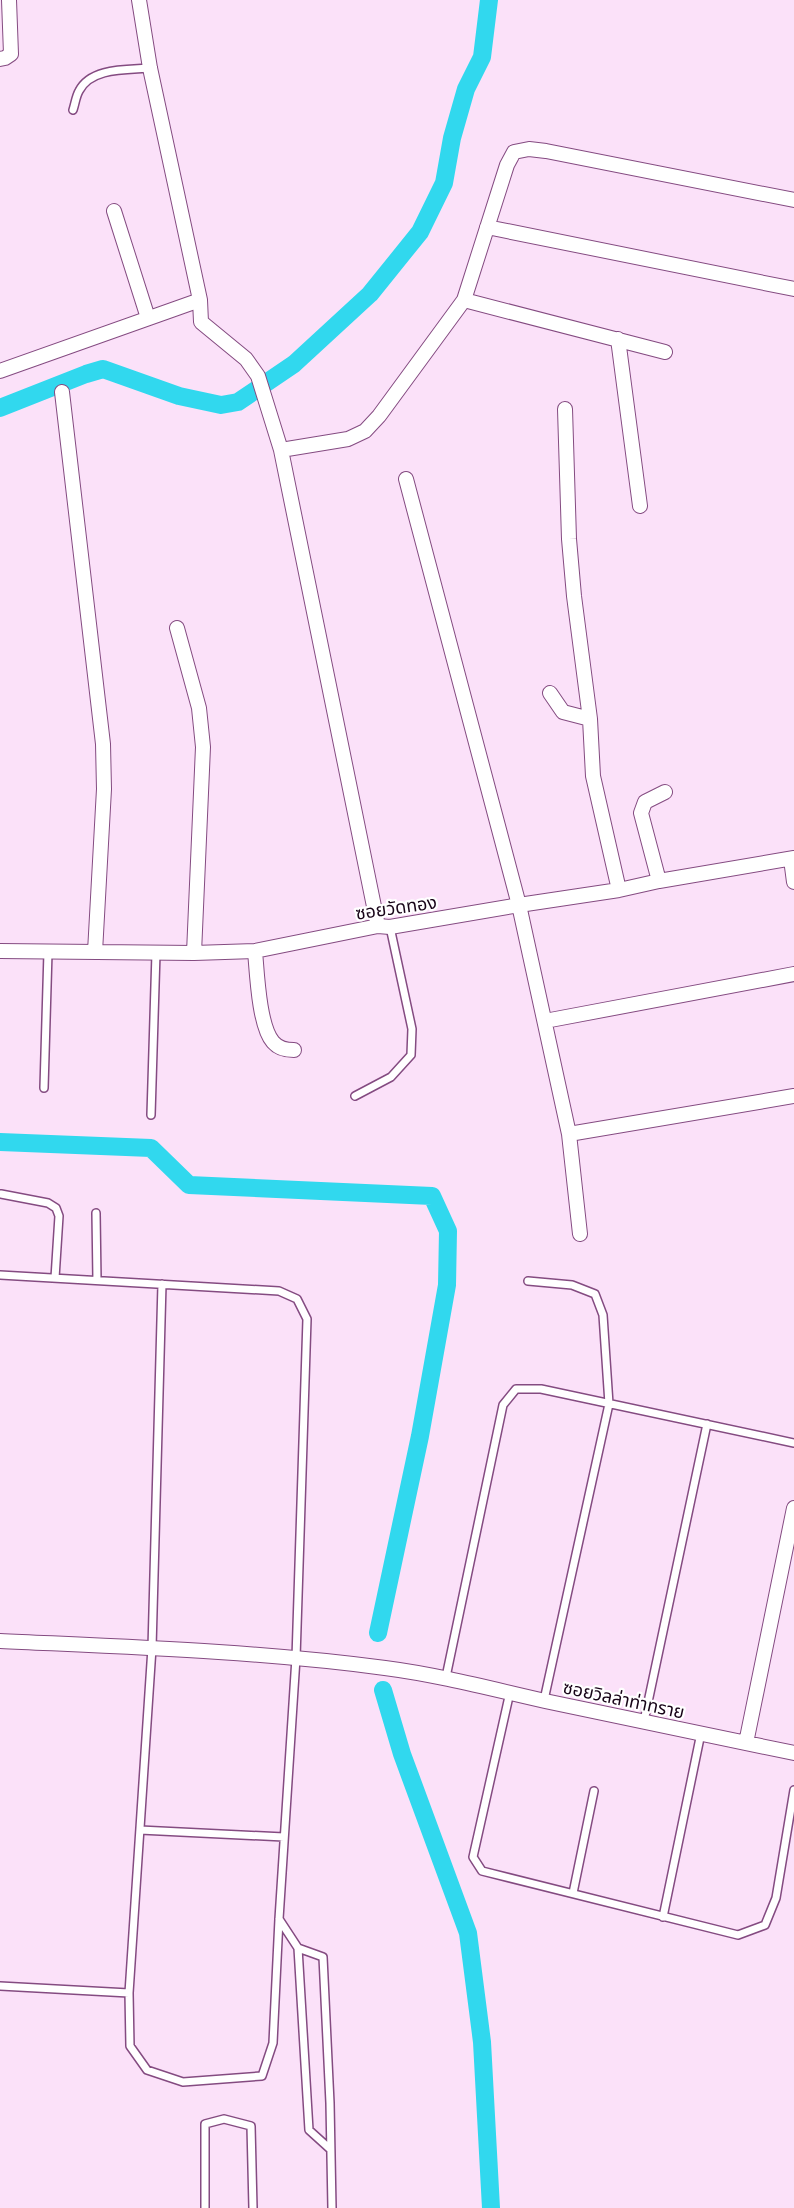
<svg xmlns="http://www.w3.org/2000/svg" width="794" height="2208" font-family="Ubuntu,'Noto Sans Thai',sans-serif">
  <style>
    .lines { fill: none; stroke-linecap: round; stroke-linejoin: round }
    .canal { stroke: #31d8ee; stroke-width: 18 }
    .lane-casing { stroke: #844b81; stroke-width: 10 }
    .street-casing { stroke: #844b81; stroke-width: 16 }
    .lane { stroke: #fff; stroke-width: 7 }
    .street { stroke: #fff; stroke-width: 14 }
    .labels { text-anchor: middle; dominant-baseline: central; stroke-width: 4.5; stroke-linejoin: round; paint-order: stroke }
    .street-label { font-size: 18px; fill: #180418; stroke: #fff }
  </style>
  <rect width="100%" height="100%" fill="#fbe1f9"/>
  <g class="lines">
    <path class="canal" d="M0 408 86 374 103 369 179 396 221 405 238 402 294 364 370 294 420 232 444 183 452 138 466 89 482 57 489 0
      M0 1142 151 1148 189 1185 432 1196 448 1231 447 1285 420 1436 378 1633
      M383 1690 402 1754 468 1933 482 2042 491 2208"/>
    <defs>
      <path id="lane" d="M73 110C75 104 76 96 79 91 91 67 128 70 150 68
        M44 1088 48 952
        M355 1096 391 1077 411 1055 412 1029 390 927
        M151 1115 156 953
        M1 1194 48 1203 56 1208 59 1216 55 1278
        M96 1213 97 1280
        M0 1275 279 1291 297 1299 307 1319 296 1658 279 1919 273 2043 262 2076 183 2082 147 2070 130 2046 129 1993
        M528 1281 572 1285 595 1294 603 1315 609 1404 544 1700
        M446 1677 503 1405 516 1389H541L794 1443
        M510 1692 473 1857 482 1871 738 1935 765 1925 776 1898 794 1790
        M644 1721 707 1424
        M140 1830 284 1837
        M573 1893 594 1791
        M663 1917 701 1733
        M279 1919 298 1948 323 1957 330 2103 332 2208
        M298 1948 309 2130 330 2149
        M0 1986 129 1993 152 1648 162 1284
        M205 2208V2124L224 2119 251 2126 253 2208"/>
      <path id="street" d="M139 0 150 68 200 300 201 322 246 359 258 376 281 450 378 926
        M0 59 5 58 11 54 9 0
        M114 211 148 318
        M487 227 794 289
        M464 300 665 352
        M618 339 640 506
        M0 371 200 300
        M62 392 103 744 104 789 95 952
        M565 409 569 539 574 596 590 719 593 776 619 890
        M281 450 348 439 365 431 379 416 464 300 507 165 514 152 529 149 546 151 794 200
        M406 479 519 905 569 1134 580 1234
        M177 628 199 708 203 747 194 953
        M550 693 563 712 590 719
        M791 859 794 882
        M659 881 641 813 645 802 665 792
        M0 951 194 953 255 951 378 926 390 927 519 905 619 890 659 881 794 858
        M255 951C257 973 259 1026 273 1042 279 1049 286 1050 294 1050
        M545 1021 794 974
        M569 1134 794 1096
        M0 1641C128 1647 257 1651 385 1668 439 1675 492 1689 545 1701 628 1719 711 1736 794 1753
        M746 1743 794 1508"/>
    </defs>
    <use href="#lane" class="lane-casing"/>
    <use href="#street" class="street-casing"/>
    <use href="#lane" class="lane"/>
    <use href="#street" class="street"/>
  </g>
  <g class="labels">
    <g class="street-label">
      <text transform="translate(396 907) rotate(-8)">ซอยวัดทอง</text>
      <text transform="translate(624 1699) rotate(12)">ซอยวิลล่าท่าทราย</text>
    </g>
  </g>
</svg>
